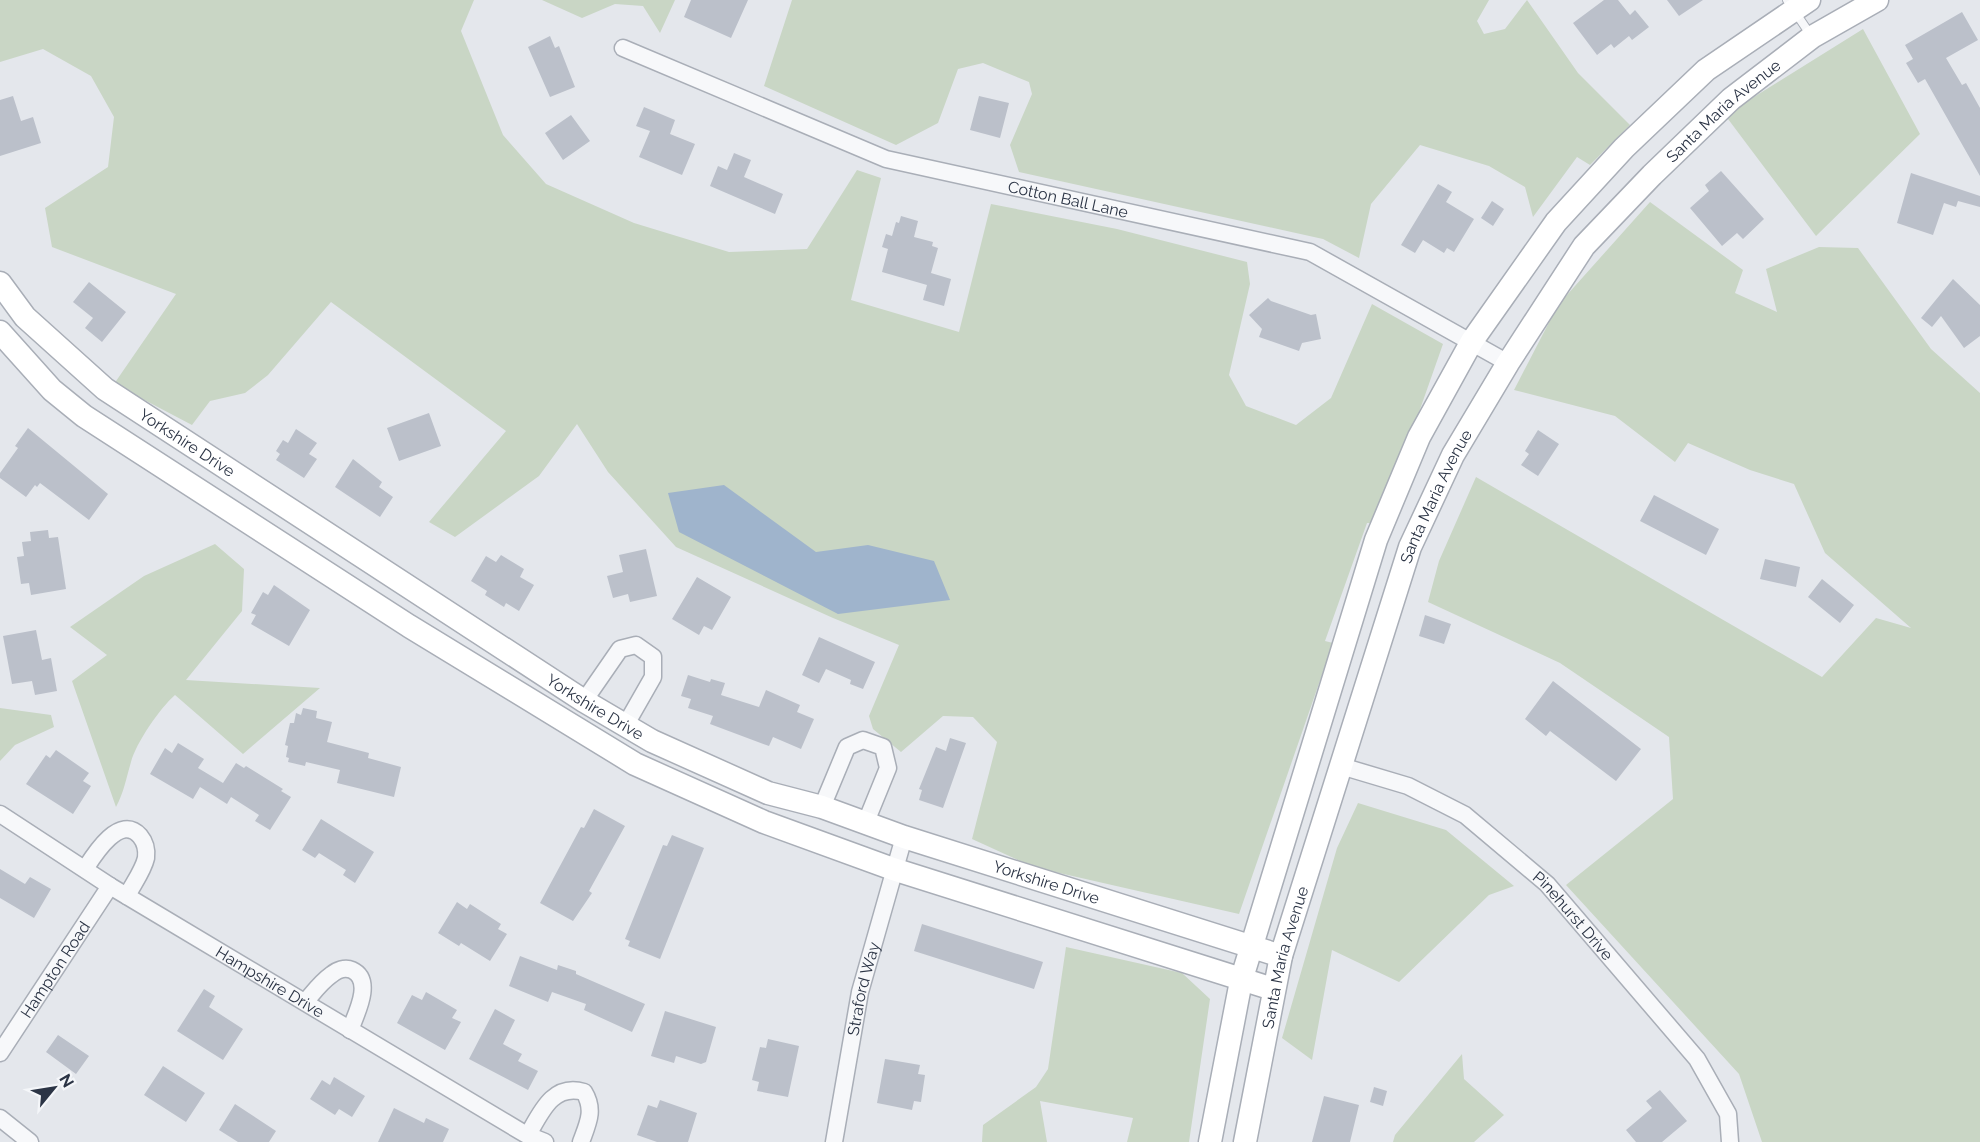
<svg xmlns="http://www.w3.org/2000/svg" width="1980" height="1142" font-family="Raleway,sans-serif">
  <style>
    .green { fill: #c9d6c5 }
    .water { fill: #9fb4cc }
    .building { fill: #bbc0ca }
    .lines { fill: none; stroke-linecap: round; stroke-linejoin: round }
    .lane-casing { stroke: #a9aeb7; stroke-width: 10 }
    .street-casing { stroke: #a9aeb7; stroke-width: 19 }
    .secondary-casing { stroke: #a9aeb7; stroke-width: 25 }
    .lane { stroke: #f7f8fa; stroke-width: 8 }
    .street { stroke: #f7f8fa; stroke-width: 16 }
    .secondary { stroke: #fff; stroke-width: 22 }
    .labels { text-anchor: middle; dominant-baseline: central; stroke-width: 4.5; stroke-linejoin: round; paint-order: stroke }
    .street-label { font-size: 16px; fill: #2b3445; stroke: #f4f6f9 }
  </style>
  <rect width="100%" height="100%" fill="#e4e7ec"/>
  <path class="green" d="M0 0H474L461 31 503 135 546 184 634 223 729 252 807 249 857 170 881 178 851 300 959 332 991 204 1117 229 1247 262 1250 284 1229 375 1246 406 1296 425 1331 398 1372 304 1443 344 1380 523H1367L1325 641 1333 643 1239 914 1033 867 972 839 997 742 973 717 943 716 901 752 873 729 869 716 899 645 833 618 676 547 608 472 577 424 539 476 455 537 429 522 506 431 331 302 268 375 245 393 210 401 192 425 114 384 176 294 52 247 45 208 108 167 114 117 91 76 43 49 0 62Z
    M542 0H675L660 33 643 6 615 4 582 18Z
    M792 0H1489L1477 21 1484 34 1505 29 1527 0 1578 73 1630 125 1590 165 1577 157 1533 217 1525 187 1489 166 1420 145 1371 204 1359 258 1323 239 1019 172 1010 145 1032 94 1029 82 983 63 958 69 938 123 896 145 764 86Z
    M1863 29 1920 134 1816 236 1725 115Z
    M1650 202 1743 270 1735 293 1777 312 1766 269 1819 247 1858 248 1931 349 1980 393V1142H1762L1739 1074 1566 885 1673 799 1669 737 1560 663 1428 602 1439 561 1476 477 1822 677 1876 618 1911 628 1825 553 1794 484 1750 470 1688 443 1675 462 1615 416 1514 390 1558 305Z
    M215 544 244 569 242 611 186 680 320 688 243 754 175 695C160 708 136 743 131 762 126 779 124 792 116 807L72 681 107 655 70 627 144 576Z
    M0 708 51 715 54 727 15 745 0 761Z
    M1358 803 1446 830 1514 886 1489 895 1399 982 1332 950 1312 1060 1282 1038 1337 848Z
    M1066 947 1182 973 1210 999 1189 1142H1127L1133 1118 1040 1101 1047 1142H982L983 1125 1036 1087 1048 1069Z
    M1462 1054 1464 1079 1504 1115 1474 1142H1393L1395 1135Z"/>
  <path class="water" d="M724 485 816 552 868 545 934 561 950 600 838 614 679 532 668 493Z"/>
  <path class="building" d="M691 0H748L731 38 684 17Z
    M1604 0H1618L1630 15 1635 10 1649 27 1632 40 1629 36 1614 48 1611 44 1597 55 1573 23Z
    M1667 0H1703L1679 16Z
    M1962 12 1978 40 1946 58 1962 85 1966 83 1980 108V176L1925 79 1918 83 1906 63 1913 59 1905 45Z
    M550 36 555 48 559 46 575 87 550 97 528 47Z
    M13 96 21 121 33 117 41 143 0 156V100Z
    M979 96 1009 103 1000 138 970 130Z
    M644 107 675 120 670 134 695 144 682 175 639 157 650 131 636 126Z
    M571 115 590 141 563 160 545 133Z
    M734 153 751 160 744 177 783 194 775 214 710 186 718 166 727 170Z
    M1721 171 1764 219 1743 239 1737 233 1722 246 1690 208 1709 191 1705 185Z
    M1911 173 1980 196V207L1958 201 1956 207 1944 203 1933 235 1897 223Z
    M1438 184 1452 192 1446 202 1474 219 1454 252 1447 248 1444 253 1423 240 1415 253 1401 245Z
    M1492 201 1504 209 1493 226 1481 218Z
    M901 216 918 221 914 237 933 242 932 246 938 248 931 273 951 279 944 306 923 300 927 285 882 272 888 249 882 247 886 234 892 236 896 222 899 223Z
    M1953 279 1980 305V336L1964 348 1941 316 1932 327 1921 318Z
    M89 282 126 312 102 342 85 328 93 318 73 302Z
    M1268 298 1271 301 1311 315 1316 314 1321 339 1302 343 1299 351 1259 337 1262 329 1249 315Z
    M429 413 441 446 399 461 387 428Z
    M28 428 108 494 89 520 40 483 37 487 35 485 26 497 0 478V473L18 448 15 446Z
    M296 429 317 443 309 454 317 459 304 478 276 460 280 454 276 451 283 440 288 443Z
    M1538 430 1559 444 1538 476 1521 465 1529 454 1525 451Z
    M353 459 382 482 379 487 393 497 380 517 335 487Z
    M1654 495 1719 529 1706 555 1640 521Z
    M48 530 49 538 58 537 66 589 31 595 29 583 21 584 17 557 24 556 22 542 31 541 30 532Z
    M646 549 657 596 630 602 628 594 613 598 607 576 623 572 619 555Z
    M501 555 524 569 520 577 534 585 519 611 506 603 504 607 485 595 487 591 471 581 486 556 496 562Z
    M1765 559 1800 567 1796 587 1760 579Z
    M697 577 731 597 712 630 704 626 699 635 672 619Z
    M1822 579 1854 605 1840 623 1808 597Z
    M274 585 310 610 289 646 251 624 256 615 251 613 263 592 268 595Z
    M1425 615 1451 624 1444 644 1419 636Z
    M36 630 42 660 51 658 57 691 35 695 32 681 12 684 3 636Z
    M819 637 875 662 863 689 850 684 851 680 826 669 819 683 802 675Z
    M688 675 710 682 711 679 725 683 721 695 759 707 766 690 800 705 797 712 814 719 801 749 773 737 769 746 710 724 713 716 688 708 691 699 681 696Z
    M1553 681 1641 749 1616 781 1550 731 1546 736 1525 719Z
    M303 708 317 711 316 718 332 722 327 742 369 753 368 758 401 767 394 797 337 783 340 770 306 762 305 766 288 762 289 758 286 757 288 746 285 745 290 723H294L296 713 301 715Z
    M950 738 966 743 943 808 919 800 922 790 919 789 936 747 946 751Z
    M178 743 204 759 198 768 223 783 236 763 244 768 246 766 283 789 281 791 291 797 270 830 255 821 259 815 231 797 227 804 200 787 193 799 150 774 165 748 172 753Z
    M56 750 89 773 83 781 91 786 73 814 26 784 46 755 50 758Z
    M594 809 625 826 589 891 592 893 573 921 540 903 581 827 584 828Z
    M321 819 374 852 355 883 343 875 346 870 319 853 315 858 302 850Z
    M672 835 704 848 660 959 628 946 630 941 625 939 663 845 667 846Z
    M0 869 25 884 30 877 51 889 34 918 0 898Z
    M457 902 467 909 470 904 501 924 498 929 507 934 490 961 461 943 459 946 438 933Z
    M922 924 1043 962 1034 989 914 951Z
    M520 956 557 970 558 965 576 971V974L645 1004 632 1032 584 1010 586 1004 552 992 548 1002 509 986Z
    M204 989 215 996 209 1007 243 1029 223 1060 177 1031Z
    M426 992 457 1010 452 1018 461 1022 445 1050 397 1023 412 995 422 1000Z
    M495 1009 515 1020 503 1044 522 1054 518 1061 538 1071 528 1090 469 1059Z
    M665 1011 716 1027 706 1062 701 1064 676 1056 674 1063 651 1056Z
    M58 1035 89 1056 76 1074 46 1052Z
    M768 1039 799 1046 788 1097 757 1091 759 1082 752 1080 760 1047 766 1048Z
    M885 1059 920 1065 918 1074 925 1075 921 1102 914 1101 912 1110 877 1103Z
    M163 1066 205 1093 186 1122 144 1095Z
    M334 1077 365 1096 352 1117 339 1109 335 1115 310 1099 322 1080 330 1085Z
    M1374 1087 1387 1091 1383 1106 1370 1102Z
    M1660 1090 1687 1121 1662 1142H1636L1626 1130 1652 1108 1646 1101Z
    M1324 1096 1359 1105 1350 1142H1312Z
    M660 1100 697 1113 688 1142H657L637 1135 648 1105 657 1108Z
    M235 1104 276 1131 269 1142H238L219 1130Z
    M394 1108 424 1123 426 1118 449 1129 443 1142H378Z"/>
  <g class="lines">
    <defs>
      <path id="lane" d="M1787 0 1812 37"/>
      <g id="street">
        <path id="s1" d="M623 48 886 159 1310 252 1508 363"/>
        <path d="M584 701 620 649 636 645 653 657V677L625 726"/>
        <path id="s2" d="M1341 766 1408 786 1465 815 1547 884 1697 1059 1728 1114 1730 1142"/>
        <path d="M822 807 847 747 863 740 883 747 888 768 866 822"/>
        <path id="s3" d="M0 814 110 886 525 1134 545 1142"/>
        <path d="M85 869C94 855 120 813 140 836 145 842 147 850 146 858 143 871 133 884 127 896"/>
        <path d="M305 1002C313 993 321 982 331 975 337 970 345 967 352 970 374 980 356 1014 350 1030"/>
        <path id="s4" d="M0 1053 110 886"/>
        <path d="M0 1118 30 1142"/>
        <path d="M528 1135C541 1112 553 1083 584 1092 595 1110 588 1123 581 1142"/>
        <path id="s5" d="M834 1142 860 992 904 837"/>
      </g>
      <g id="secondary">
        <path id="s6" d="M0 283 25 317 105 389 584 701 652 741 768 793 822 807 904 837 1281 956"/>
        <path d="M0 332 52 390 84 416 409 626 635 764 764 822 893 869 1273 989"/>
        <path d="M1210 1142 1241 981 1376 540 1419 437 1472 341 1556 222 1624 148 1706 70 1809 0"/>
        <path id="s7" d="M1245 1142 1281 956 1410 547 1453 455 1508 363 1584 246 1652 175 1731 99 1812 37 1877 0"/>
      </g>
    </defs>
    <use href="#lane" class="lane-casing"/>
    <use href="#street" class="street-casing"/>
    <use href="#secondary" class="secondary-casing"/>
    <use href="#lane" class="lane"/>
    <use href="#street" class="street"/>
    <use href="#secondary" class="secondary"/>
  </g>
  <g class="labels">
    <g class="street-label">
      <text stroke="none"><textPath href="#s7" startOffset="1161">Santa Maria Avenue</textPath></text>
      <text stroke="none"><textPath href="#s1" startOffset="472">Cotton Ball Lane</textPath></text>
      <text stroke="none"><textPath href="#s6" startOffset="248">Yorkshire Drive</textPath></text>
      <text stroke="none"><textPath href="#s7" startOffset="675">Santa Maria Avenue</textPath></text>
      <text stroke="none"><textPath href="#s6" startOffset="734">Yorkshire Drive</textPath></text>
      <text stroke="none"><textPath href="#s6" startOffset="1220">Yorkshire Drive</textPath></text>
      <text stroke="none"><textPath href="#s2" startOffset="282">Pinehurst Drive</textPath></text>
      <text stroke="none"><textPath href="#s7" startOffset="189">Santa Maria Avenue</textPath></text>
      <text stroke="none"><textPath href="#s4" startOffset="100">Hampton Road</textPath></text>
      <text stroke="none"><textPath href="#s3" startOffset="318">Hampshire Drive</textPath></text>
      <text stroke="none"><textPath href="#s5" startOffset="156">Straford Way</textPath></text>
    </g>
  </g>
  <g transform="translate(54 1088) rotate(60)" stroke="#f4f6f9" stroke-width="4.5" paint-order="stroke">
  <path d="M0-4.5L10 22L0 15L-10 22Z" fill="#2b3445"/>
  <text y="-9" font-size="16" font-weight="bold" text-anchor="middle" fill="#2b3445">N</text>
  </g>
</svg>
